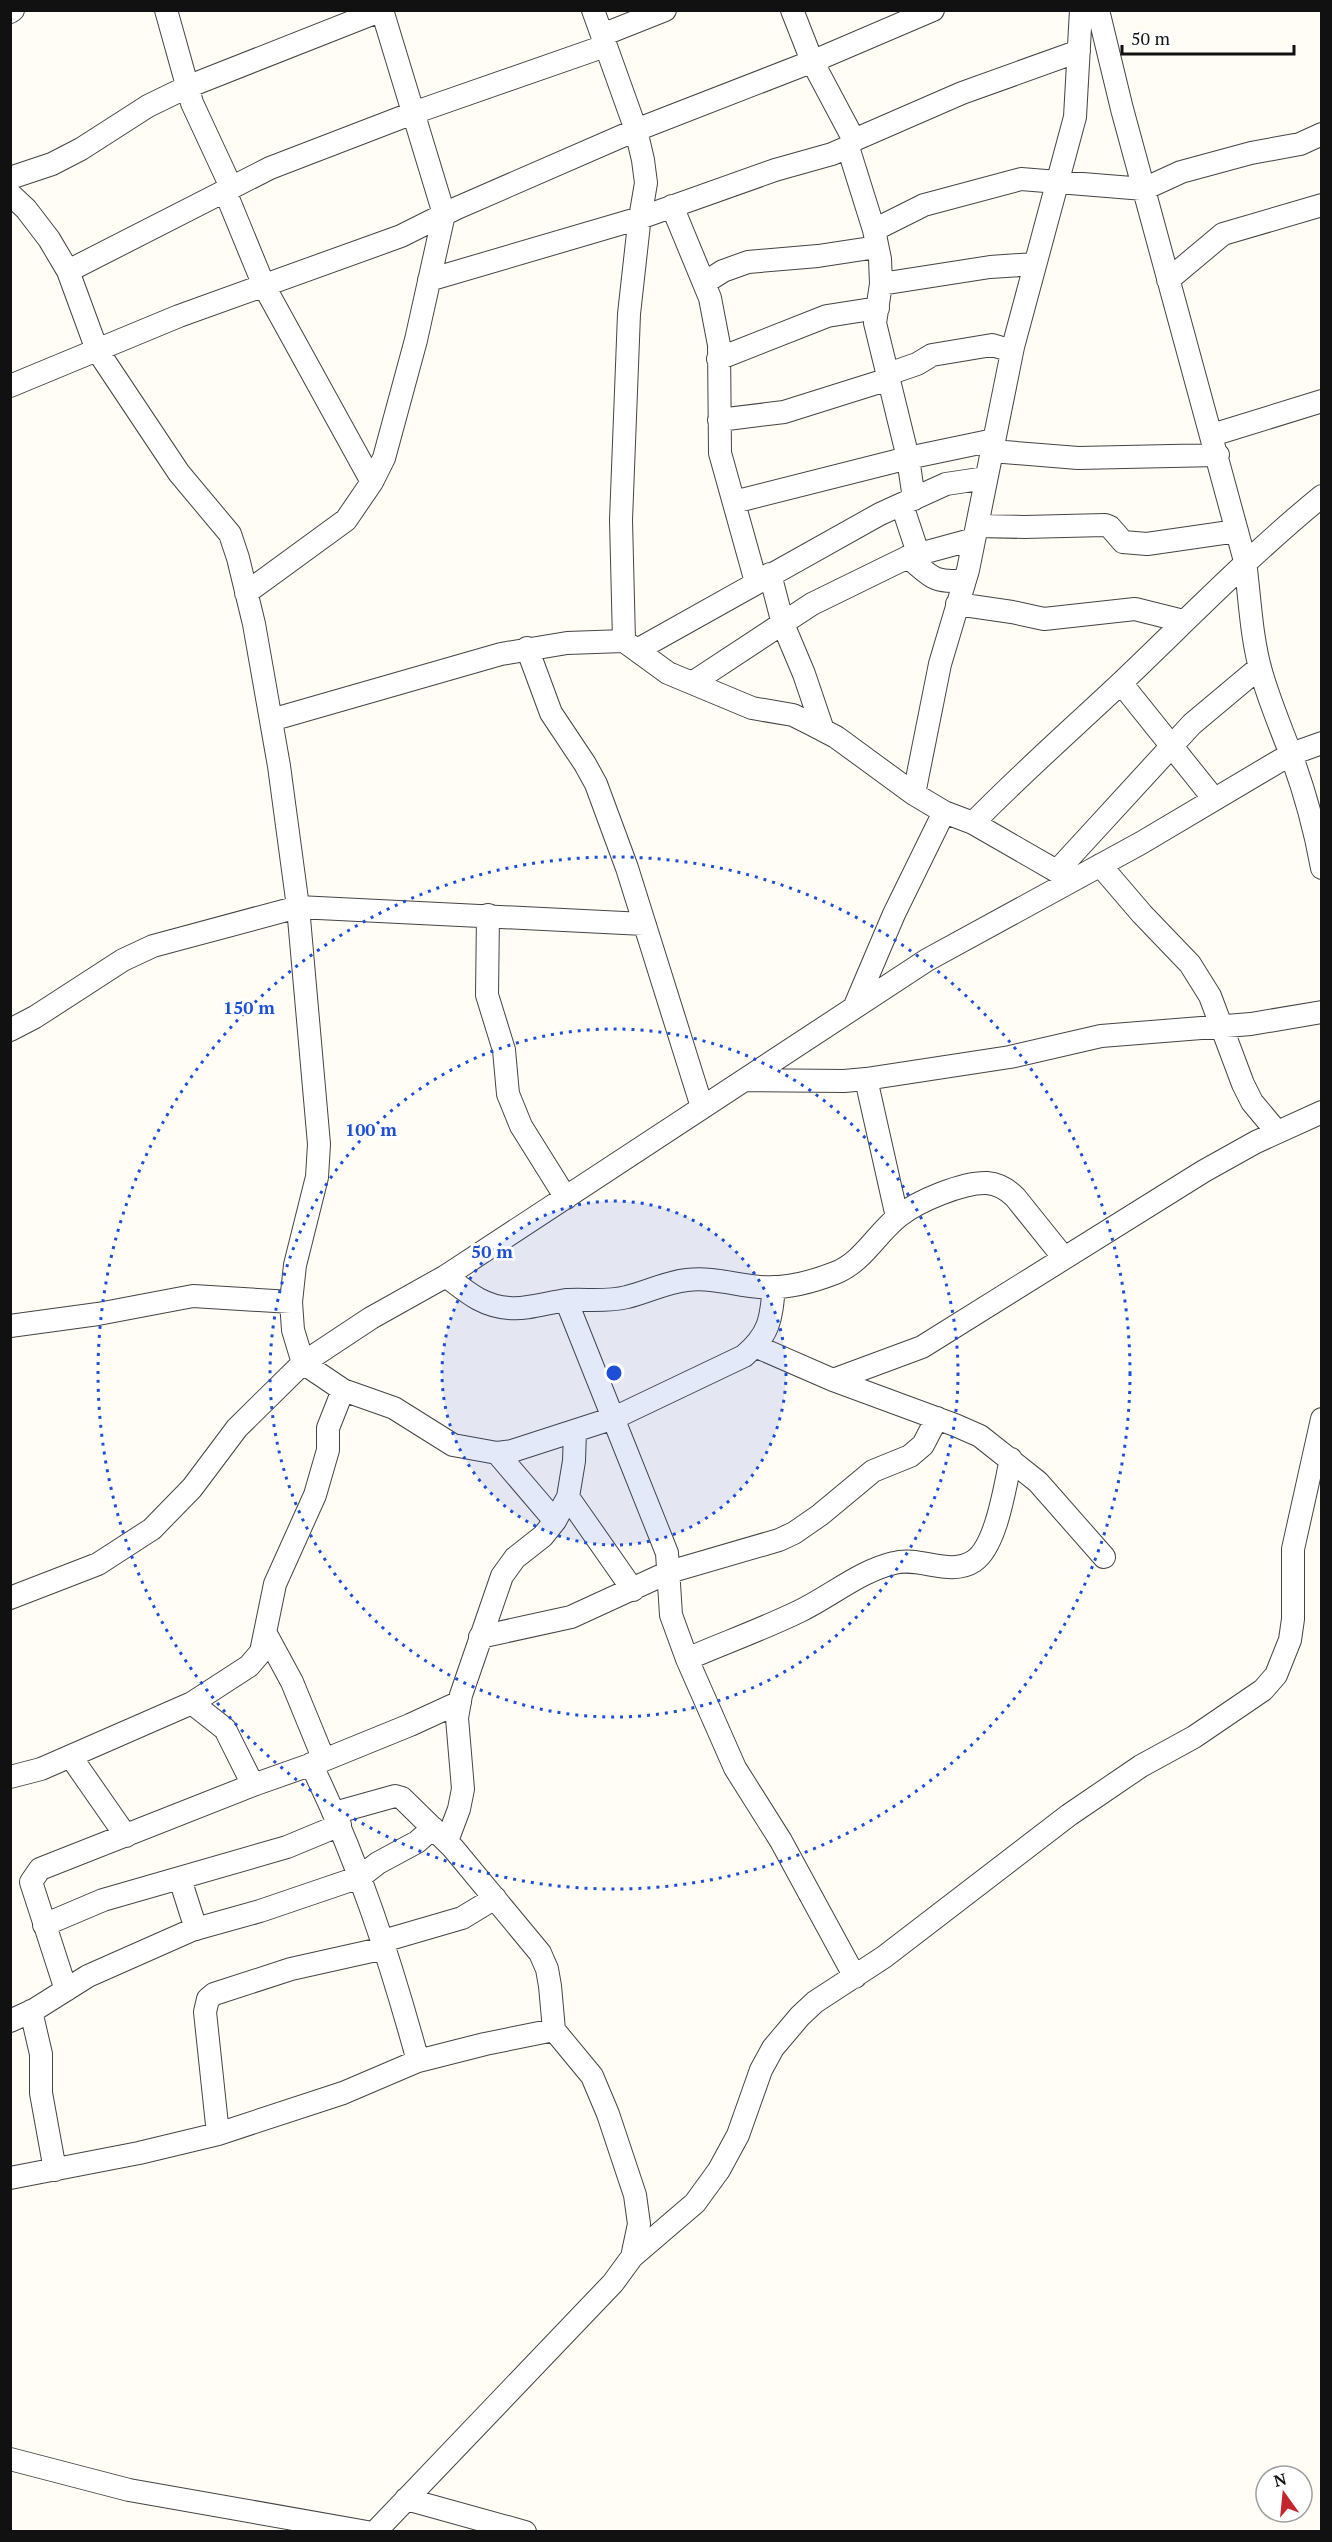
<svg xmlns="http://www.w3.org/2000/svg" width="1332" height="2542" font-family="'PT Serif',serif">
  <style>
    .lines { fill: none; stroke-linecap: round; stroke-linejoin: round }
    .minor-casing { stroke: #444; stroke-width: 24 }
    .minor { stroke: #fff; stroke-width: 22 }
    .ring { fill: none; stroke: #1d4ed8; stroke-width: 3; stroke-dasharray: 3 6 }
    .centre { fill: #1d4ed8; stroke: #fff; stroke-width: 3 }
    .ring-label { font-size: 18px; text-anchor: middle; font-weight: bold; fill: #1d4ed8; stroke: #fff; stroke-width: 6; stroke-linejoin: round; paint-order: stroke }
  </style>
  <rect width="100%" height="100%" fill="#fffdf5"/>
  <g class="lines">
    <defs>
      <path id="minor" d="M166 10 192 103 231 187
        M593 10 636 130 643 160 646 183 639 224 629 314 621 520 624 641
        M792 10 812 61 854 140
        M1098 10 1122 109 1245 561C1250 599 1251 638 1262 675 1270 702 1280 726 1290 752 1304 789 1315 829 1322 868
        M10 12 13 10
        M602 35 665 10
        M848 147 874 230 880 259 881 284 875 323 908 458 914 499
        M10 178 52 164 81 149 148 106 187 87 382 10
        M225 191 264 286 372 482
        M10 194 26 209 49 239 68 271 97 350 179 473 230 534 238 558 254 624 279 766 298 907 319 1144 317 1177 295 1265 291 1302 293 1330 303 1363 343 1390 394 1408 453 1445 497 1453 512 1451 614 1418 744 1356C770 1334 771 1319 774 1287
        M672 206 710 298 719 345 720 453 756 582
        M874 230 924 205 1021 179 1144 189 1181 172 1251 153 1300 144 1322 134
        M68 271 270 168 413 113 605 46
        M429 280 640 218 775 170 832 154 848 147 854 140 962 93 1079 51
        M1168 280 1223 234 1322 205
        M704 283 723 271 748 262 818 256 877 247
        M881 284 990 267 1035 264
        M718 359 827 316 878 308
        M888 374 917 364 932 355 992 345 1012 351
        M10 386 179 316 401 236 457 208 636 130 816 60 933 10
        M719 420 784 412 889 379
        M1212 435 1322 401
        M992 451 1078 458 1218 455
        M734 502 908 458 994 440
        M902 505 918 553
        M977 526 1024 527 1105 525 1110 527 1123 542 1147 544 1237 531
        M908 557C931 576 933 584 965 580
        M770 574 783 624 804 674 823 730
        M246 593 346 520 372 482 384 458 416 340 444 214 382 10
        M957 604 1012 612 1044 619 1135 609 1183 621
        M527 648 551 713 585 764 596 784 627 868 702 1107
        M637 650 880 514 946 484 986 478
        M692 683 812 604 908 557 974 539
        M1121 683 1214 799
        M271 720 501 654 567 643 624 641 668 673 752 708 793 715 811 724 836 737 914 794 944 812 973 823 1072 880
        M914 794 940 664 968 570 1013 347 1075 117 1081 10
        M973 823C1021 774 1072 729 1122 682 1188 619 1251 554 1322 496
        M1100 865 1142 914 1190 964 1210 996 1243 1084 1252 1102 1277 1132
        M1057 871 1192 724 1260 667
        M488 915 487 995 504 1050 508 1094 521 1126 566 1198
        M854 1008 894 914 944 812
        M10 1030 35 1017 123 960 153 946 298 907 644 924
        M866 1079 897 1217
        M745 1080 844 1081 866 1079 1010 1057 1101 1036 1251 1024 1322 1012
        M446 1276C467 1292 482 1306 509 1308 528 1310 549 1302 568 1300 587 1299 608 1302 627 1297 648 1292 666 1282 687 1280 713 1277 735 1285 760 1287 784 1289 812 1282 835 1273 863 1262 876 1234 899 1216 918 1201 963 1182 987 1183 999 1184 1007 1189 1015 1197L1064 1258
        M566 1300 667 1553 671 1615 687 1659 735 1768 781 1841 855 1977
        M10 1326 98 1314 193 1296 291 1302
        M755 1346 833 1380 955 1425 980 1436 1038 1482 1104 1557
        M833 1380 922 1347 1204 1171 1256 1142 1322 1112
        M497 1453 555 1521
        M568 1497 633 1590
        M10 1598 98 1564 152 1529 192 1488 237 1428 303 1363 371 1318 446 1276 927 960 1141 843 1291 754 1322 743
        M266 1634 292 1682 324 1760
        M480 1637 571 1617 669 1572 779 1540 794 1533 820 1515 873 1471 910 1456 923 1445 937 1418
        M687 1659C724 1643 763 1629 800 1611 831 1596 860 1571 894 1563 920 1556 950 1577 974 1561 997 1545 1005 1485 1011 1459
        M192 1703 225 1729 253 1785
        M71 1757 126 1836
        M311 1764C358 1860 390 1959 418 2061
        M10 1777 41 1769 192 1703 249 1666 261 1652 275 1584 315 1495 328 1450V1428L343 1390
        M334 1813 395 1796 402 1798 453 1848 540 1953 547 1969 550 1986 554 2030 592 2076 608 2114 635 2195 639 2224 632 2257
        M447 1841 459 1809 463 1789 457 1718 461 1695 502 1576 515 1558 543 1536 555 1521 568 1497 574 1461 575 1431
        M180 1879 196 1929
        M44 1925 103 1900 287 1847 340 1825
        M383 1941 462 1918 495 1898
        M66 1990 31 1882 40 1869 253 1785 324 1760 410 1725 460 1702
        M31 2011 41 2054V2093L55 2170
        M10 2021 34 2010 88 1976 192 1930 260 1911 360 1877 378 1863 417 1842 433 1828
        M218 2134 205 2012 208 1999 214 1994 291 1969 385 1948
        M10 2178 139 2153 218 2134 343 2093 418 2061 485 2044 554 2030
        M10 2459 129 2490 367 2532
        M406 2499 525 2532
        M375 2532 613 2283 632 2257 695 2203 719 2170 738 2135 761 2070 773 2048 800 2016 815 2002 884 1957 1069 1815 1141 1766 1194 1737 1263 1690 1276 1675 1290 1640 1293 1619V1549L1322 1419"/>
    </defs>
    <use href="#minor" class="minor-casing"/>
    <use href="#minor" class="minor"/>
  </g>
  <circle cx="614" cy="1373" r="172" fill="#1d4ed8" fill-opacity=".12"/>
  <g class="ring">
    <circle cx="614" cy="1373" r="172"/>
    <circle cx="614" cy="1373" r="344"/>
    <circle cx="614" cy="1373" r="516"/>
  </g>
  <circle cx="614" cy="1373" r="9" class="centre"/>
  <g class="ring-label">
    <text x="249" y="1014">150 m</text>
    <text x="371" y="1136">100 m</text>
    <text x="492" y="1258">50 m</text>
  </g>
  <rect width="1332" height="2542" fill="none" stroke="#111111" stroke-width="24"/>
  <g transform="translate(1284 2494) rotate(345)"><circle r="28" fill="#ffffff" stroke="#a0a0a0" stroke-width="1.5"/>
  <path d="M0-4.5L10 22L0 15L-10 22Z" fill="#c4262e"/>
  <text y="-9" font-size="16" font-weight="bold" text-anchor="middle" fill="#111111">N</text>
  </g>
  <path d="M1122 45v9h172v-9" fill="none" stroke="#111111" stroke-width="3"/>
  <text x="1131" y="45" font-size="18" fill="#111111" stroke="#ffffff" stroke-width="4.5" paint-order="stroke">50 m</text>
</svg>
